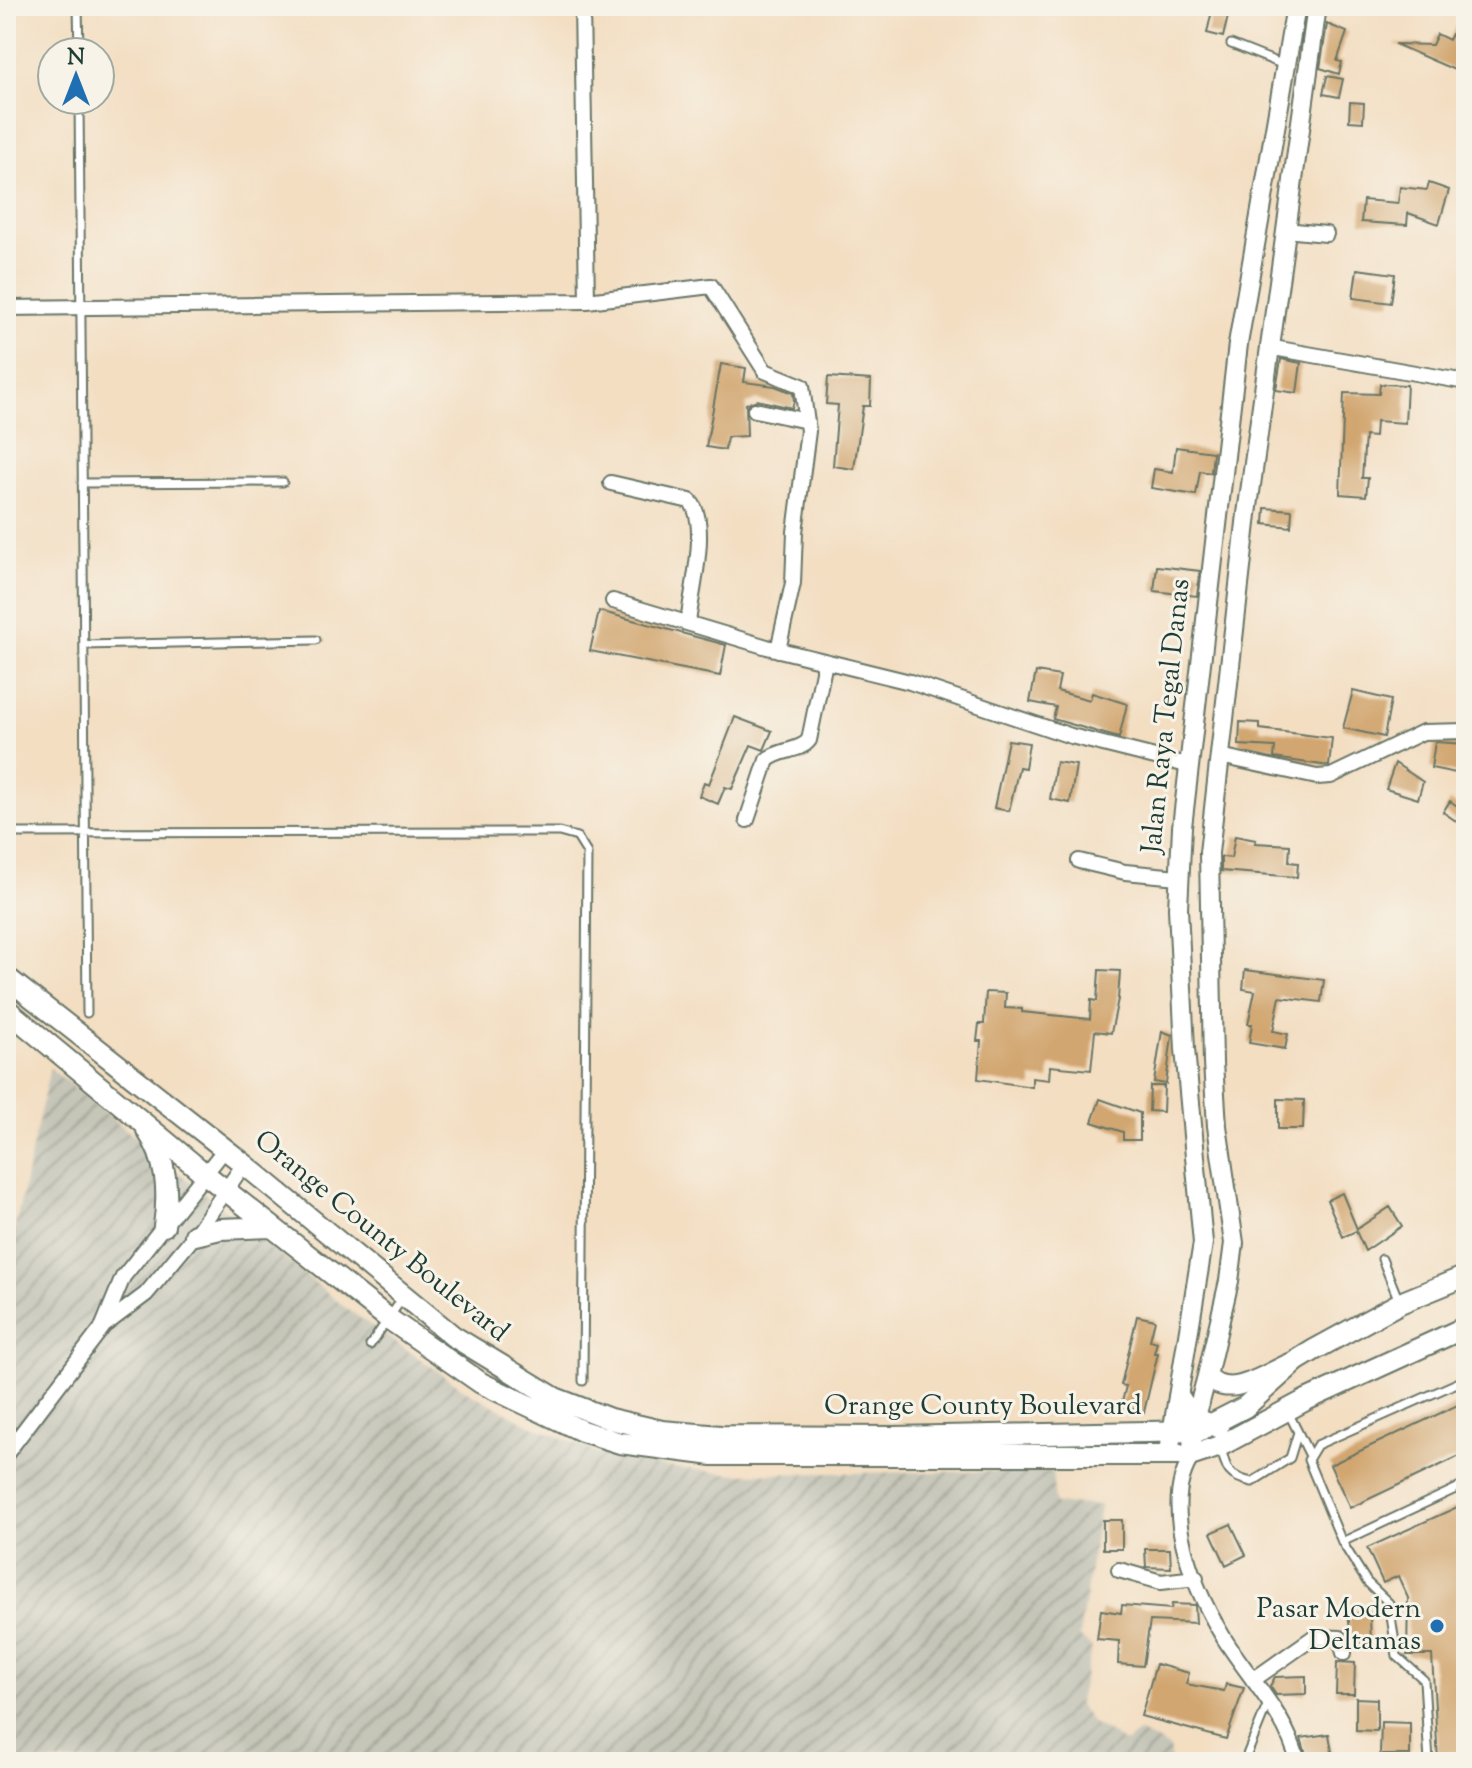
<svg xmlns="http://www.w3.org/2000/svg" width="1472" height="1768" font-family="'Sorts Mill Goudy',serif">
  <style>
    .industrial { fill: url(#industrial-furrows) }
    .building { fill: #d1a670 }
    .lines { fill: none; stroke-linecap: round; stroke-linejoin: round }
    .service-casing { stroke: #697566; stroke-width: 11 }
    .minor-casing { stroke: #697566; stroke-width: 18 }
    .tertiary-casing { stroke: #697566; stroke-width: 22 }
    .secondary-casing { stroke: #697566; stroke-width: 24 }
    .service { stroke: #fff; stroke-width: 7 }
    .minor { stroke: #fff; stroke-width: 14 }
    .tertiary { stroke: #fff; stroke-width: 18 }
    .secondary { stroke: #fff; stroke-width: 20 }
    .poi-dot { fill: #1f6fb2; stroke: #f7f3e8; stroke-width: 3 }
    .labels { text-anchor: middle; dominant-baseline: central; stroke-width: 6; stroke-linejoin: round; paint-order: stroke }
    .street-label { font-size: 28px; fill: #1f3d34; stroke: #f7f3e8 }
    .poi-label { font-size: 28px; fill: #1f3d34; stroke: #f7f3e8; text-anchor: end }
  </style>
  <defs>
    <pattern id="industrial-furrows" width="10" height="10" patternUnits="userSpaceOnUse" patternTransform="scale(2)"><rect width="10" height="10" fill="#c5c5b8"/><path d="M-1 1l2-2M0 10L10 0M9 11l2-2" fill="none" stroke="#9fa196"/></pattern>
  </defs>
  <rect width="100%" height="100%" fill="#f7f3e8"/>
  <filter id="ink" filterUnits="userSpaceOnUse"><feTurbulence type="fractalNoise" baseFrequency=".0125" numOctaves="2"/><feDisplacementMap in="SourceGraphic" scale="16" xChannelSelector="R" yChannelSelector="G"/><feConvolveMatrix kernelMatrix="1 2 1 2 8 2 1 2 1" color-interpolation-filters="sRGB"/></filter>
  <filter id="wash" filterUnits="userSpaceOnUse"><feTurbulence type="fractalNoise" baseFrequency=".006" numOctaves="4" result="noise"/><feDisplacementMap in="SourceGraphic" scale="32" xChannelSelector="R" yChannelSelector="G"/><feGaussianBlur stdDeviation="1.8" result="paint"/><feColorMatrix in="noise" values="0 0 0 0 0 0 0 0 0 0 0 0 0 0 0 0 0 1.4 0 .05"/><feComposite in="paint" operator="in"/></filter>
  <g filter="url(#wash)">
    <rect width="100%" height="100%" fill="#f3dec2"/>
    <path class="industrial" d="M50 1068 347 1309 470 1393 530 1425 597 1452 666 1467 736 1474 1052 1471 1055 1504 1100 1505 1079 1637 1092 1647 1078 1704 1091 1722 1126 1743 1139 1732 1169 1748 1171 1762H6V1239L12 1240Z"/>
    <g id="blocks">
      <path class="building" d="M1213 6 1230 8 1223 37 1207 33Z
        M1466 6V75L1395 44 1432 45 1437 34 1449 40Z
        M1327 24 1347 32 1337 61 1342 62 1339 74 1320 68Z
        M1327 76 1343 79 1339 97 1323 94Z
        M1350 102 1364 103 1363 122 1349 121Z
        M1429 183 1449 190 1439 224 1408 213 1407 225 1361 222 1363 200 1398 203 1400 187 1427 190Z
        M1357 269 1395 274 1391 303 1353 298Z
        M1281 359 1301 363 1297 393 1276 390Z
        M721 364 746 368 744 382 775 386 793 393 794 401 792 408 757 400 746 404 747 436 727 437 725 450 706 447Z
        M828 377 871 380 870 406H863L854 469 833 466 838 405 826 404Z
        M1380 384 1407 385 1405 423 1376 421 1375 437 1365 436 1362 478H1368L1366 496 1340 494 1344 393 1379 394Z
        M1176 447 1213 452 1211 473 1200 471 1196 495 1151 488 1154 469 1173 472Z
        M1265 508 1292 510 1291 527 1264 524Z
        M1157 566 1200 571 1197 596 1154 591Z
        M599 611 726 645 720 676 590 651Z
        M1036 672 1060 676 1057 691 1090 700 1092 693 1127 704 1119 738 1053 719 1056 707 1030 702Z
        M1353 691 1391 700 1384 737 1343 728Z
        M735 717 772 731 764 750 751 745 732 789 725 787 718 804 699 796 704 782 709 784Z
        M1240 722 1260 723V729L1332 738 1329 766 1274 758 1275 747 1239 745Z
        M1008 740 1029 743 1025 768 1019 767 1009 811 994 808Z
        M1435 742 1466 744V775L1431 768Z
        M1056 762 1076 765 1070 803 1050 799Z
        M1395 763 1423 782 1418 799 1386 789Z
        M1450 801 1466 812V828L1443 812Z
        M1235 836 1256 840 1255 843 1290 845 1289 862 1298 863 1297 877 1221 871V857L1231 858Z
        M1099 970 1120 971 1118 999 1111 1033 1095 1031 1091 1070 1050 1066 1049 1080 1032 1078V1087L978 1079 981 1041H977L979 1024H984L986 992 1006 993 1005 1008 1022 1009V1012L1090 1019 1091 1000 1097 1001Z
        M1245 970 1324 980 1321 1002 1280 997 1273 1031 1288 1034 1285 1049 1249 1043 1252 1024H1248L1255 991 1243 989Z
        M1162 1031 1172 1035 1166 1084 1154 1082Z
        M1150 1086H1164L1163 1112 1149 1111Z
        M1100 1099 1140 1113V1140H1123V1132L1092 1122Z
        M1278 1099 1304 1100 1303 1129H1278Z
        M1342 1193 1357 1229 1390 1207 1402 1226 1365 1251 1356 1231 1343 1237 1327 1200Z
        M1137 1316 1155 1320 1150 1340 1157 1342 1154 1353H1158L1144 1412 1121 1406 1126 1386 1121 1385Z
        M1466 1401V1453L1350 1508 1330 1465Z
        M1466 1503V1762H1438L1432 1655H1407L1408 1598 1398 1576 1383 1583 1367 1548Z
        M1103 1520H1122V1549H1103Z
        M1231 1524 1246 1555 1226 1565 1211 1533Z
        M1145 1549H1170L1171 1568 1146 1567Z
        M1172 1604 1195 1605 1196 1623 1150 1621 1143 1666 1118 1664 1119 1641 1097 1639 1101 1610 1121 1613 1122 1605 1171 1609Z
        M1370 1613 1371 1645 1352 1646 1348 1614Z
        M1337 1662 1355 1663 1354 1694H1336Z
        M1156 1664 1189 1673 1186 1684 1224 1691 1226 1684 1244 1688 1226 1739 1141 1716Z
        M1306 1676V1694L1276 1695 1270 1686 1275 1677Z
        M1356 1698 1377 1699V1731L1356 1730Z
        M1381 1722 1410 1723V1755H1380Z
        M1329 1734 1333 1758 1308 1761 1301 1738Z"/>
    </g>
  </g>
  <g filter="url(#ink)">
    <use href="#blocks" fill-opacity="0" stroke="#697566" stroke-width="2"/>
    <g class="lines">
      <defs>
        <path id="service" d="M78 6 79 52
          M1231 44 1284 65
          M79 100 87 1013
          M82 483 283 482
          M84 645 316 640
          M6 833 559 832 577 837 587 853 583 1381
          M1382 1259 1399 1301
          M370 1345 402 1299
          M1288 1412 1309 1454
          M1221 1447C1226 1470 1228 1477 1252 1482L1290 1458 1298 1432
          M1342 1542 1466 1484
          M1244 1762 1268 1703
          M1429 1762 1424 1680 1397 1656 1389 1603 1367 1582 1342 1542 1308 1460 1317 1445 1466 1379"/>
        <path id="minor" d="M1285 230 1326 234
          M587 301 711 286 765 371 802 386 808 431 795 532 793 583 778 650
          M6 308 587 301 582 6
          M1268 347 1466 382
          M755 410 807 421
          M611 483 690 501C710 523 691 593 688 623
          M613 601 767 647 910 682 1071 736 1187 765
          M1220 756 1317 777 1331 776 1423 732 1466 731
          M747 820 767 760C779 749 800 752 809 740L825 662
          M1079 861 1125 872 1178 877
          M102 1327 146 1294 195 1235 244 1164
          M6 1454 102 1328 123 1277 225 1149
          M1193 1455C1158 1505 1194 1588 1222 1635 1247 1677 1286 1713 1298 1762
          M1119 1570 1161 1582 1196 1578
          M1253 1680 1314 1637 1340 1638 1344 1653"/>
        <path id="tertiary" d="M1290 1363C1266 1373 1228 1402 1207 1376L1229 1281 1234 1243 1217 1126 1213 1063 1209 853 1247 514 1317 6
          M1170 1446 1203 1243 1185 1049 1178 908 1182 827 1238 344 1296 6
          M1193 1455 1192 1432 1207 1376"/>
        <path id="secondary" d="M6 977 244 1164 453 1336 555 1398 610 1419 662 1431 721 1436 894 1437 1198 1431 1245 1407 1296 1361 1314 1350 1400 1303 1466 1276
          M6 1009 205 1174 389 1319 481 1383 582 1431 620 1443 713 1455H1193L1220 1446 1306 1400 1466 1327
          M147 1130C167 1160 169 1191 164 1226
          M195 1235 220 1229 271 1227
          M1179 1397 1193 1418 1218 1427"/>
      </defs>
      <use href="#service" class="service-casing"/>
      <use href="#minor" class="minor-casing"/>
      <use href="#tertiary" class="tertiary-casing"/>
      <use href="#secondary" class="secondary-casing"/>
      <use href="#service" class="service"/>
      <use href="#minor" class="minor"/>
      <use href="#tertiary" class="tertiary"/>
      <use href="#secondary" class="secondary"/>
    </g>
  </g>
  <circle class="poi-dot" cx="1437" cy="1626" r="8"/>
  <g class="labels">
    <g class="street-label">
      <text transform="translate(1167 716) rotate(-84)">Jalan Raya Tegal Danas</text>
      <text transform="translate(381 1237) rotate(39)">Orange County Boulevard</text>
      <text x="983" y="1407">Orange County Boulevard</text>
    </g>
    <g class="poi-label">
      <text x="1421" y="1610">Pasar Modern<tspan x="1421" dy="32">Deltamas</tspan></text>
    </g>
  </g>
  <rect width="1472" height="1768" fill="none" stroke="#f7f3e8" stroke-width="32"/>
  <g transform="translate(76 76)"><circle r="38" fill="#f7f3e8" stroke="#a1aaa0" stroke-width="2"/>
  <path d="M0-6L14 30L0 20L-14 30Z" fill="#1f6fb2"/>
  <text y="-12" font-size="22" font-weight="bold" text-anchor="middle" fill="#1f3d34">N</text>
  </g>
</svg>
